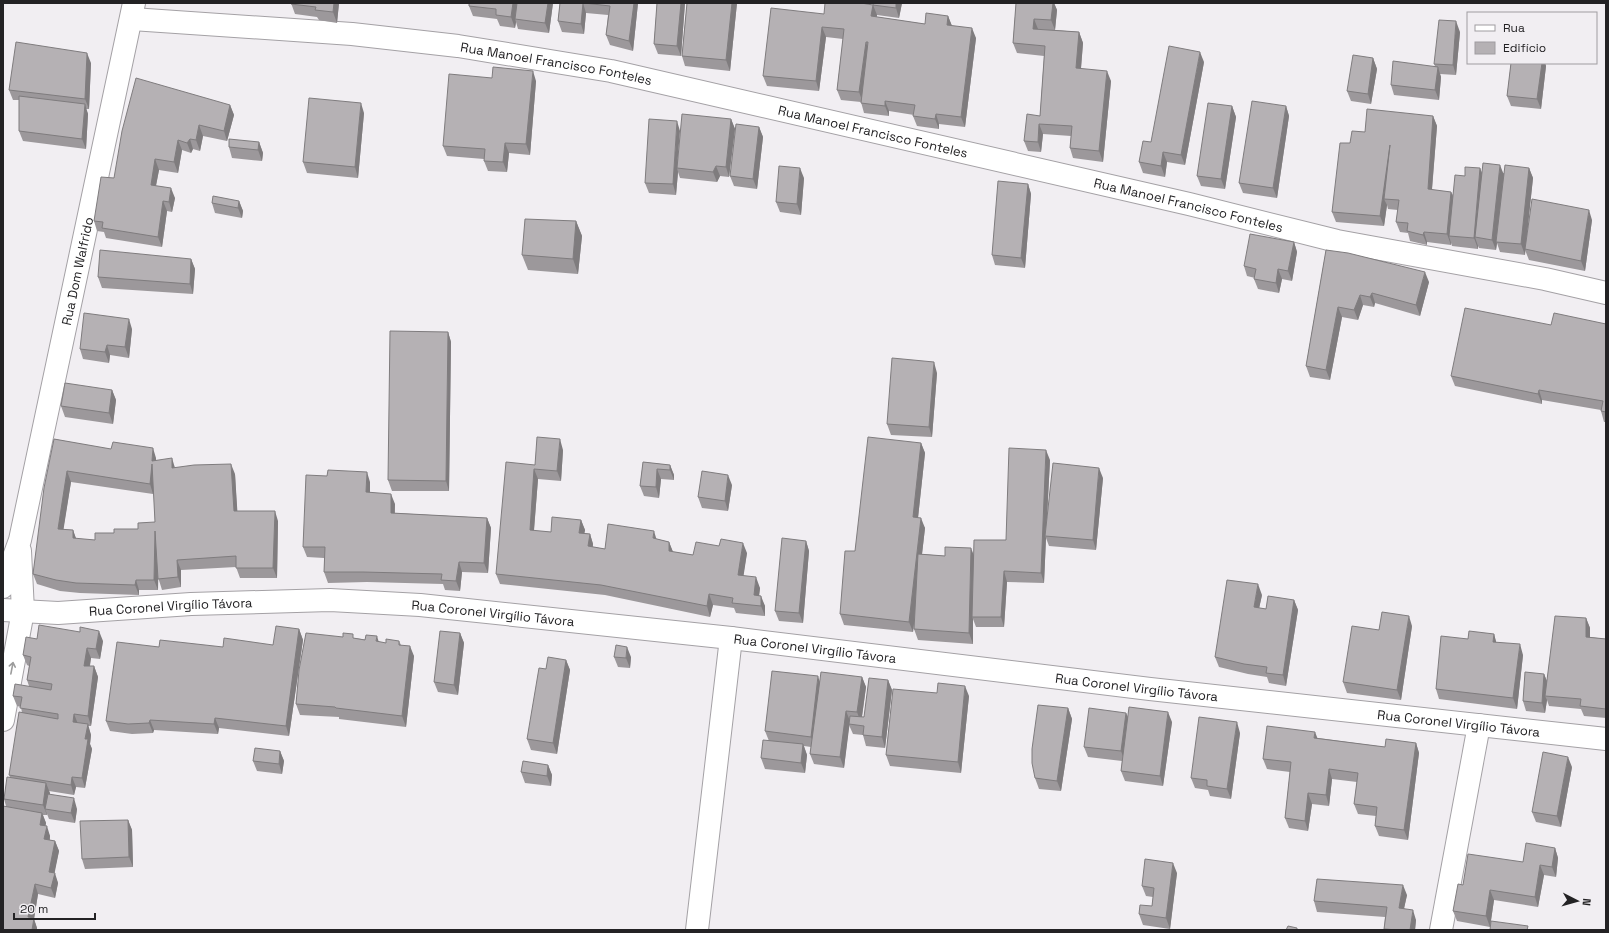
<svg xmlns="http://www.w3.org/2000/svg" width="1609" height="933" font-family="'Space Grotesk',sans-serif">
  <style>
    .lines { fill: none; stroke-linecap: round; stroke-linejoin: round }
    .street-casing { stroke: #a4a1a5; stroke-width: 24 }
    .street { stroke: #fff; stroke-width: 22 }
    .wall { fill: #9c989b; fill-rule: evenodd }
    .shaded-wall { fill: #7f7c7e }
    .building { fill: #b5b1b4; stroke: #7f7c7e; fill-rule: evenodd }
    .oneway { stroke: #9c9c9c }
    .labels { text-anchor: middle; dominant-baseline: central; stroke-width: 3.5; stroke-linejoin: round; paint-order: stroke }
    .street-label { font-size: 13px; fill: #232224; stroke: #f1eef2 }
  </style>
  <rect width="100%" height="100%" fill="#f1eef2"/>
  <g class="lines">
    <defs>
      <g id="street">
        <path id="s1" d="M132 19 352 34 458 46 611 71 1189 204 1337 241 1545 279 1606 293"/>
        <path id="s2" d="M3 587 20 540 134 3"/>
        <path id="s3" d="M3 610 58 613 191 604 330 600 420 605 731 638 1150 689 1606 739"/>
        <path d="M3 720 23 611 20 551"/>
        <path d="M697 930 731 638"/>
        <path d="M1441 930 1479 725"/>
      </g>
    </defs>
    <use href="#street" class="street-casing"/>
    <use href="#street" class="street"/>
  </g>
  <path class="wall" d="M291 3H339L337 23 319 20 317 17 295 14Z
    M469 3H553L549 33 518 29 516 22 515 28 500 26 497 19 473 16 469 6Z
    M560 3H638L633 51 610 45 606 35 608 15 586 13 584 34 562 32 558 21Z
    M657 3H685L681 56 658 54 654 44Z
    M687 3H737L730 71 685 66 682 56Z
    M902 3 899 18 877 15V17L925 24 948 16 952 26 976 38 965 127 939 124V129L917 126 913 116 914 115 889 111V116L864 113 861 102 841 100 837 90 843 39 826 37 819 91 767 86 763 76 824 14 873 5Z
    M1016 3H1054L1057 10 1055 30 1079 32 1083 43 1081 69 1111 81 1103 162 1073 158 1070 148 1071 136 1043 134 1041 152 1028 151 1024 141 1040 116 1044 56 1017 53 1013 43Z
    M1460 32 1456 75 1440 74 1441 77 1439 100 1394 95 1391 85 1435 66 1434 64Z
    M1373 58 1377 69 1371 104 1351 101 1347 91Z
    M1204 62 1185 165 1167 162 1165 177 1143 173 1139 162 1151 142Z
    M91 63 89 109H86L88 114 86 149 23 141 19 131V100H13L9 90Z
    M1511 63H1545L1546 66 1541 109 1511 106 1507 96Z
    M492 78 536 81 530 155 509 153 507 172 488 171 484 161V159L447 156 443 146Z
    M230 105 234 115 227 141 203 136 200 151 193 149 191 153 182 150 178 173 159 170 156 186 175 198 172 212 167 211 162 247 106 238 104 232 97 231 94 221 114 178Z
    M1232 106 1236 117 1225 189 1201 186 1197 176Z
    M1286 106 1289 116 1277 198 1243 193 1239 183Z
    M364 113 358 178 307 173 303 162Z
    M1433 116 1437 126 1432 190 1451 192 1453 195 1465 176 1480 168 1482 173H1504L1529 168 1533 178 1526 240 1592 220 1585 271 1529 260 1525 250V255L1500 252 1497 243 1496 250 1479 248 1478 246V249L1452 246 1451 243V245L1427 242V245L1410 241 1408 233 1400 232 1396 222 1398 210 1388 209 1387 205 1384 226 1336 222 1332 212 1350 143 1365 132Z
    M731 119 735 129 729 177 720 176 717 182 680 178 678 172 676 195 649 193 645 183Z
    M759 127 763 137 757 189 734 186 730 176Z
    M259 142 263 153 262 161 232 158 229 147Z
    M804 178 801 215 780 212 776 202Z
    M1028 184 1031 194 1025 268 995 265 992 255Z
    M239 201 243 211 242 218 215 213 212 203Z
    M576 221 582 236 578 274 528 270 522 255Z
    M1294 242 1297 252 1292 281 1282 279 1279 293 1258 289 1254 279 1255 278 1247 276 1244 266Z
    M1326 250 1429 282 1420 316 1375 303 1374 307 1363 305 1358 320 1342 317 1330 380 1310 377 1306 366Z
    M191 259 195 269 193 294 102 288 98 277Z
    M1606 324V422H1604L1601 411V410L1542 400V404L1455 386 1451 376 1551 325Z
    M132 329 129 358 110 355 109 363 83 359 80 349Z
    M448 332 451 342 449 491H392L388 480Z
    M937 373 932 437 891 435 887 424Z
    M112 390 116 400 113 424 65 417 61 406Z
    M54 439 156 458V460L175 467 235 474 237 511 278 521 277 578H240L236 567 181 570V587L162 590 158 577V590H139V595L80 593 60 591 37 584 33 574ZM71 482 153 494 154 492 155 522 138 529 114 533 95 540 76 539 73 530H63Z
    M921 443 925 453 918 518 925 528 922 554 945 556 974 555 1006 540 1050 460 1047 518 1103 478 1096 550 1049 546 1046 538 1044 583 1007 582 1004 627H976L973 619V644L918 640 914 629 915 614 913 632 844 625 840 614 855 551Z
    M563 450 561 481 538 479 534 531 551 532 581 520 585 530 584 533 590 534 593 544V547L605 549 657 539 669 542 673 552 693 555 747 553 743 576 760 588 759 595 765 606V616L736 613 734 608 713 605 710 617 605 595 500 584 496 574 535 465Z
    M643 462 670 465 674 475V480L661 479 659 498 644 496 640 486Z
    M370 482V492L395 504V513L487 518 491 528 488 573 462 572 460 591 445 590 443 584 367 582 328 583 324 572V558L307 557 303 547Z
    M732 485 728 511 702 508 698 497Z
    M806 541 809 551 803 623 779 621 775 611Z
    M1262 595 1259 608 1266 609 1294 600 1298 610 1286 686 1269 683 1267 677 1248 674 1219 667 1215 657Z
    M1586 618 1590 628V637L1606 639V718L1584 716 1581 709 1549 706 1547 700 1545 713 1526 711 1523 701 1544 674 1547 681Z
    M1412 626 1401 700 1347 693 1343 682Z
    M299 629 303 640 289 736 219 728 218 734 154 730 153 733 132 734 110 731 106 721 159 647H223L273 645Z
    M460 633 464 643 458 695 438 692 434 682Z
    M1494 634 1496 642 1523 655 1517 709 1439 699 1436 689 1468 639Z
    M355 638 386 643 399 641 401 645 414 656 406 727 339 719V717L300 715 296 704Z
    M37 639 103 641 100 659 91 658 90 666H94L98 677 91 726H88L91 735 90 744 92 749 85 788 76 787 74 795 49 791 50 795 77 809 75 823 49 819 47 814V815H43L46 823 45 826 50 836V840L55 841 59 851 54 873 58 883 55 898 38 894 34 919 37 928 3 930 6 806 4 799 10 777 9 775 22 713 21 707 17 706 13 696 29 686 27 680 29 666 27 665 23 655Z
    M614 657H631L630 668 618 667Z
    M566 660 570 670 557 754 531 750 527 739Z
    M862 677 866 687 862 717H864L888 680 892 690 885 748 866 746 863 735 853 734 849 725 844 768 814 764 810 754 811 747 804 746 807 755 805 773 765 769 761 758 769 741 765 731 820 681Z
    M969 696 961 773 890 766 886 755Z
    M1068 708 1072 719 1061 791 1039 789 1035 778Z
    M1126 713 1128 717 1172 722 1163 786 1125 781 1121 771 1122 761 1088 757 1084 747Z
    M1240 733 1231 799 1210 796 1208 790 1195 788 1191 778Z
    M1318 738 1385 747 1416 743 1419 753 1408 840 1379 836 1375 826 1376 816 1358 814 1354 804 1357 782 1332 779 1329 806 1312 804 1308 831 1289 828 1285 818 1290 772 1267 769 1263 759Z
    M280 751 284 761 282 774 257 771 253 761Z
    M548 765 552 775 551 786 525 783 521 772Z
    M1572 767 1561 827 1536 822 1532 812Z
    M128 820 132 830 133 867 85 869 82 859Z
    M1555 848 1558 858 1556 877 1544 875 1538 907 1494 900 1490 927 1457 921 1453 911 1463 885 1523 862Z
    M1177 873 1170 929 1143 925 1139 914 1152 906 1153 897 1146 896 1142 886Z
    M1407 895 1404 908 1416 920 1415 930H1384V929L1385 917 1317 912 1314 901Z"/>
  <path class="shaded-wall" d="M334 3H339L337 23 333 12Z
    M513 3H518L515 19 516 22 515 28 511 17Z
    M548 3H553L549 33 545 23Z
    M583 3 586 13 584 34 581 24Z
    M634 3H638L633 51 629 41Z
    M681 3H685L681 56 677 46Z
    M732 3H737L730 71 726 60Z
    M896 3H902L899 18 896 8Z
    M1053 3H1054L1057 10 1055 30 1051 20Z
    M873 5 877 15 875 26 871 16Z
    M948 16 952 26 947 25Z
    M1034 19 1038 29H1033Z
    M1456 21 1460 32 1456 75 1453 65Z
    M822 27 826 37 819 91 816 81Z
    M972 28 976 38 965 127 961 117Z
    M1079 32 1083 43 1080 79 1076 68Z
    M866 42 869 52 863 103 859 92Z
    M1200 52 1204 62 1185 165 1181 155Z
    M87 53 91 63 89 109 85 99Z
    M1373 58 1377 69 1371 104 1368 94Z
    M1542 63H1545L1546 66 1541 109 1537 99Z
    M1438 67 1441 77 1439 100 1435 90Z
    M533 71 536 81 530 155 526 144Z
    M1107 71 1111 81 1103 162 1099 151Z
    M885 101 889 111V116L885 106Z
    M361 103 364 113 358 178 355 167Z
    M85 104 88 114 86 149 82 139Z
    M230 105 234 115 227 141 224 131Z
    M1232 106 1236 117 1225 189 1221 179Z
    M1286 106 1289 116 1277 198 1273 188Z
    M936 114 939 124V129L935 119Z
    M1433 116 1437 126 1431 200 1428 189Z
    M731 119 735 129 729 177 726 167Z
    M677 121 680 131 677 168 678 172 676 195 673 184Z
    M1039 124 1043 134 1041 152 1038 142Z
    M199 125 203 136 200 151 196 140Z
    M759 127 763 137 757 189 753 179Z
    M190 139 193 149 191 153 187 143Z
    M178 140 182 150 178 173 174 162Z
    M259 142 263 153 262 161 258 150Z
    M505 143 509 153 507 172 503 162Z
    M1390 145 1384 199 1387 205 1384 226 1380 216Z
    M1163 152 1167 162 1165 177 1161 166Z
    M155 159 159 170 154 195 151 185Z
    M1500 165 1504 175 1496 242 1497 243 1496 250 1492 240Z
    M716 166 720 176 717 182 713 172Z
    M800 168 804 178 801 215 797 204Z
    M1480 168 1484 179 1475 237 1478 246V249L1474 238Z
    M1529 168 1533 178 1525 255 1521 244Z
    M1028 184 1031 194 1025 268 1021 258Z
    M171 188 175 198 172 212 169 202Z
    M1451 192 1455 202 1449 236 1451 243V245L1447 234Z
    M163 201 167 211 162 247 158 237Z
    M239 201 243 211 242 218 238 208Z
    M1589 210 1592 220 1585 271 1581 261Z
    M576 221 582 236 578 274 573 259Z
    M1424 232 1427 242V245L1423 235Z
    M1294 242 1297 252 1292 281 1288 271Z
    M191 259 195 269 193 294 190 284Z
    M1278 269 1282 279 1279 293 1276 283Z
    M1425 272 1429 282 1420 316 1416 305Z
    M1372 293 1375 303 1374 307 1370 297Z
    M1360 295 1363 305 1358 320 1354 310Z
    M1338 307 1342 317 1330 380 1326 370Z
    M129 319 132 329 129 358 125 347Z
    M448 332 451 342 449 491 446 481Z
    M107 345 110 355 109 363 105 352Z
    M934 362 937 373 932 437 929 427Z
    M112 390 116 400 113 424 109 413Z
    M1539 390 1542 400V404L1538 394Z
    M560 439 563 450 561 481 557 471Z
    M921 443 925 453 917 527 913 517Z
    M153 448 156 458V471L152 461Z
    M1046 450 1050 460 1046 536H1045L1046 538 1044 583 1041 573Z
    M172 458 175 468H172Z
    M152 464 156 474 153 494 150 484Z
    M231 464 235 474 238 521 234 511Z
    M670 465 674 475V480L670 470Z
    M1099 468 1103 478 1096 550 1093 540Z
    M534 469 538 479 533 541 530 530Z
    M657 469 661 479 659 498 656 487Z
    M67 471 71 482 62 539 58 529Z
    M367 472 370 482V502L366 492Z
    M728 475 732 485 728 511 725 501Z
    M391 494 395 504 394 523 391 513Z
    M275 511 278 521 277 578 273 568Z
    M487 518 491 528 488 573 484 563Z
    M921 518 925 528 913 632 909 622Z
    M581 520 585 530 583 543 579 533Z
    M73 530 77 541 73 538Z
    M155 531 159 542 158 590 154 580Z
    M654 531 657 541 653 538Z
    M590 534 593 544 591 556 588 546Z
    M806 541 809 551 803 623 799 613Z
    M669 542 673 552 669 551Z
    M743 543 747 553 742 586 738 575Z
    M971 548 975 558 972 617 973 619V644L969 633Z
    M177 560 181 570V587L178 577Z
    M459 562 462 572 460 591 456 581Z
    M1004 571 1007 582 1004 627 1001 617Z
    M756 577 760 588 758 605 754 595Z
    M136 580 139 590V595L135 585Z
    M1258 584 1262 595 1257 618 1254 607Z
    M709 594 713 605 710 617 707 606Z
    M761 596 765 606V616L761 606Z
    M1294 600 1298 610 1286 686 1283 675Z
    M1409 616 1412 626 1401 700 1397 690Z
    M1586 618 1590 628V647L1586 637Z
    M299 629 303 640 289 736 286 726Z
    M99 631 103 641 100 659 96 649Z
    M460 633 464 643 458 695 454 685Z
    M1494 634 1497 645 1493 642Z
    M377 636 380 646 376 641Z
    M1520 644 1523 655 1517 709 1513 698Z
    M410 646 414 656 406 727 402 716Z
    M627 647 631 657 630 668 626 658Z
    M87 648 91 658 88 676 84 666Z
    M566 660 570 670 557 754 553 743Z
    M94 666 98 677 91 726 88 716Z
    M1544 674 1548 684 1545 696 1547 700 1545 713 1542 703Z
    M818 676 821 686 815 747 811 737Z
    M862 677 866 687 861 723 857 712Z
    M888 680 892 690 885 748 882 737Z
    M965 686 969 696 961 773 958 762Z
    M1068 708 1072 719 1061 791 1057 781Z
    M846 711 850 721 844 768 840 757Z
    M1168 712 1172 722 1163 786 1160 776Z
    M1126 713 1130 723 1125 762 1121 751Z
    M74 714 78 724 73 722Z
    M215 718 219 728 218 734 214 724Z
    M150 720 154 730 153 733 149 723Z
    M1237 722 1240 733 1231 799 1227 789Z
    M88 724 91 735 90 744 92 749 85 788 82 778 85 739Z
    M1315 732 1319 742 1314 738Z
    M1416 743 1419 753 1408 840 1404 830Z
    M803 744 807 755 805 773 801 763Z
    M280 751 284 761 282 774 279 764Z
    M1568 757 1572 767 1561 827 1557 816Z
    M548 765 552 775 551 786 547 776Z
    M1329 769 1332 779 1329 806 1326 795Z
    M72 777 76 787 74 795 71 785Z
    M46 783 50 793 48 809H45L47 814V815L43 805Z
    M1308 793 1312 804 1308 831 1305 821Z
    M74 798 77 809 75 823 71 813Z
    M42 813 46 823 44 835 40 825Z
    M128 820 132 830 133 867 129 857Z
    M47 826 50 836 48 849 44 839Z
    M55 841 59 851 54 876 55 873 58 883 55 898 51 888 49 872Z
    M1555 848 1558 858 1556 877 1552 867Z
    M1173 863 1177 873 1170 929 1166 918Z
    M1540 865 1544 875 1538 907 1535 897Z
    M35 884 38 894 34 919 37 928V930H32L28 917Z
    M1403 885 1407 895 1402 918 1399 908Z
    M1490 890 1494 900 1490 927 1486 916Z
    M1413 910 1416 920 1415 930H1410Z"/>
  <path class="building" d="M291 3H334L333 12 315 10 316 7 291 4Z
    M469 3H513L511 17 496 15V9L469 6Z
    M517 3H548L545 23 515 19Z
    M560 3H583L581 24 558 21Z
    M584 3H634L629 41 606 35 610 6Z
    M657 3H681L677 46 654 44Z
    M687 3H732L726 60 682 56Z
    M825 3H861L873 5 871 16 925 24 926 13 948 16 947 25 972 28 961 117 936 114 935 119 913 116 915 105 885 101V106L861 103 868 42H866L859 92 837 90 844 29 822 27 816 81 763 76 771 8 824 14Z
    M873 3H896V8L873 5Z
    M1016 3H1053L1051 20 1034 19 1033 29 1079 32 1076 68 1107 71 1099 151 1070 148 1072 126 1039 124 1038 142 1024 141 1027 114 1040 116 1045 46 1013 43Z
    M1439 20 1456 21 1453 65 1434 64Z
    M16 42 87 53 85 99 9 90Z
    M1169 46 1200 52 1181 155 1163 152 1161 166 1139 162 1143 141 1151 142Z
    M1353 55 1373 58 1368 94 1347 91Z
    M1393 61 1438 67 1435 90 1391 85Z
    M1511 63H1542L1537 99 1507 96Z
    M493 67 533 71 526 144 505 143 503 162 484 161 485 149 443 146 449 74 492 78Z
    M136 78 230 105 224 131 199 125 196 140 190 139 187 143 178 140 174 162 155 159 151 185 171 188 169 202 163 201 158 237 102 228 103 222 94 221 101 177 114 178 122 131Z
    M19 96 85 104 82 139 19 131Z
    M309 98 361 103 355 167 303 162Z
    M1252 101 1286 106 1273 188 1239 183Z
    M1208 103 1232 106 1221 179 1197 176Z
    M1367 109 1433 116 1428 189 1451 192 1447 234 1424 232 1423 235 1407 231 1408 223 1396 222 1399 200 1384 199 1390 145 1380 216 1332 212 1340 143H1350L1352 131 1365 132Z
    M682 114 731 119 726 167 716 166 713 172 677 168Z
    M649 119 677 121 673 184 645 183Z
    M736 124 759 127 753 179 730 176Z
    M229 139 259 142 258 150 229 147Z
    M1483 163 1500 165 1492 240 1475 237Z
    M1505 165 1529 168 1521 244 1496 242Z
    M779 166 800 168 797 204 776 202Z
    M1465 167 1480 168 1474 238 1449 236 1455 175 1465 176Z
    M998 181 1028 184 1021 258 992 255Z
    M213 196 239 201 238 208 212 203Z
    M1532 199 1589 210 1581 261 1525 249Z
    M525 219 576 221 573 259 522 255Z
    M1250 234 1294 242 1288 271 1278 269 1276 283 1254 279 1256 269 1244 266Z
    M100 250 191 259 190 284 98 277Z
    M1326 250 1348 253 1425 272 1416 305 1372 293 1370 297 1360 295 1354 310 1338 307 1326 370 1306 366Z
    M1465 308 1551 325 1554 313 1606 324V412L1601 411 1603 401 1539 390 1538 394 1451 376Z
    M84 313 129 319 125 347 107 345 105 352 80 349Z
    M390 331 448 332 446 481 388 480Z
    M892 358 934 362 929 427 887 424Z
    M65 383 112 390 109 413 61 406Z
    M537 437 560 439 557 471 534 469 530 530 551 532 552 517 581 520 579 533 590 534 588 546 605 549 608 524 654 531 653 538 669 542V551L693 555 696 542 719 546 721 539 743 543 738 575 756 577 754 595 761 596V606L732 603 733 598 709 594 707 606 601 585 496 574 506 462 535 465Z
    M868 437 921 443 913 517 921 518 909 622 840 614 845 551H855Z
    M54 439 111 449 113 442 153 448 152 461 172 458V468L194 465 231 464 234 511H275L273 568H236V556L177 560 178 577 158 579 155 531 154 580H136L135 585 76 583 56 580 33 574 44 488ZM152 464 155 522 138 523V529H114V533H95V540L73 538V530L58 529 67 471 150 484Z
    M1009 448 1046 450 1041 573 1004 571 1001 617H972L974 540H1006Z
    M643 462 670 465V470L657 469 656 487 640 486Z
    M1053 463 1099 468 1093 540 1045 536Z
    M328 470 367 472 366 492 391 494V513L487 518 484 563 459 562 456 581 441 580 442 574 363 572H324L325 547H303L306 475 327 476Z
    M702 471 728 475 725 501 698 497Z
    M782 538 806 541 799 613 775 611Z
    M945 547 971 548 969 633 914 629 918 554 945 556Z
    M1227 580 1258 584 1254 607 1266 609 1268 596 1294 600 1283 675 1266 673 1267 667 1244 664 1215 657Z
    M1382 612 1409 616 1397 690 1343 682 1352 626 1379 630Z
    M1555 616 1586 618V637L1606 639V709L1580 706 1581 699 1545 696Z
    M39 625 80 632V627L99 631 96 649 87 648 84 666H94L88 716 74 714 73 722 88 724 85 739H88L82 778 72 777 71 785 9 775 19 712 58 719V714L20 708 22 697 13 696 15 684 51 690 52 684 27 680 31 657 23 655 26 637 37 639Z
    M276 626 299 629 286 726 215 718 214 724 150 720 149 723 128 724 106 721 117 642 159 647 160 640 223 647 224 638 273 645Z
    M440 631 460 633 454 685 434 682Z
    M1469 631 1494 634 1493 642 1520 644 1513 698 1436 689 1441 636 1468 639Z
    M306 633 343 637V633L353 634V638L365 640 366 635 377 636 376 641 386 643V639L399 641V645L410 646 402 716 336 708 335 707 296 704 299 670Z
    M616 645 627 647 626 658 614 657Z
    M548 657 566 660 553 743 527 739 539 668 546 669Z
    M772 671 818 676 811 737 765 731Z
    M821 672 862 677 857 712 846 711 840 757 810 754Z
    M1525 672 1544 674 1542 703 1523 701Z
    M869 678 888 680 882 737 863 735 864 726 849 724 850 716 864 717Z
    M938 683 965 686 958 762 886 755 893 689 937 693Z
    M1038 705 1068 708 1057 781 1035 778 1032 763V749Z
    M1129 707 1168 712 1160 776 1121 771Z
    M1089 708 1126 713 1121 751 1084 747Z
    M1199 717 1237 722 1227 789 1207 786V780L1191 778Z
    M1267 726 1315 732 1314 738 1385 747 1386 739 1416 743 1404 830 1375 826 1377 807 1354 804 1358 773 1329 769 1326 795 1308 793 1305 821 1285 818 1291 762 1263 759Z
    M763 740 803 744 801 763 761 758Z
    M255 748 280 751 279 764 253 761Z
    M1543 752 1568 757 1557 816 1532 812Z
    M523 761 548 765 547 776 521 772Z
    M7 777 46 783 43 805 4 799Z
    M48 794 74 798 71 813 45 809Z
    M3 806 42 813 40 825 47 826 44 839 55 841 49 872 55 873 51 888 35 884 28 917 34 918 32 930H3Z
    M128 820 129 857 82 859 80 821Z
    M1526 843 1555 848 1552 867 1540 865 1535 897 1490 890 1486 916 1453 911 1458 884 1463 885 1468 854 1523 862Z
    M1145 859 1173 863 1166 918 1139 914 1140 905 1152 906 1154 888 1142 886Z
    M1317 879 1403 885 1399 908 1413 910 1410 930H1398L1384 929 1387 907 1314 901Z
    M1491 921 1528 926 1527 930H1490Z
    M1288 926 1297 928V930H1286Z"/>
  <defs><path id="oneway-shaft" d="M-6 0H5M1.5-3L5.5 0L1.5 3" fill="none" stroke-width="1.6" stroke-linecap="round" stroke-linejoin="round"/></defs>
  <use class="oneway" href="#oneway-shaft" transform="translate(12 668) rotate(-79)"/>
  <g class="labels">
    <g class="street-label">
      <text stroke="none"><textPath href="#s1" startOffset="427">Rua Manoel Francisco Fonteles</textPath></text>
      <text stroke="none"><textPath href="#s1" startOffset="751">Rua Manoel Francisco Fonteles</textPath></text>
      <text stroke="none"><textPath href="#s1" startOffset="1075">Rua Manoel Francisco Fonteles</textPath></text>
      <text stroke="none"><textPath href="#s2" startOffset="325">Rua Dom Walfrido</textPath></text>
      <text stroke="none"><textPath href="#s3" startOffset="168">Rua Coronel Virgílio Távora</textPath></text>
      <text stroke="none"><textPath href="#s3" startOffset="491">Rua Coronel Virgílio Távora</textPath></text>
      <text stroke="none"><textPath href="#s3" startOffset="815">Rua Coronel Virgílio Távora</textPath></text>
      <text stroke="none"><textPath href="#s3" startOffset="1139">Rua Coronel Virgílio Távora</textPath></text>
      <text stroke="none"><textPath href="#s3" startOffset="1463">Rua Coronel Virgílio Távora</textPath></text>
    </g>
  </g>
  <rect width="1609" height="933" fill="none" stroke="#232224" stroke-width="8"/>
  <rect x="1467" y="12" width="130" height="52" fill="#f1eef2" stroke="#9f9ca0"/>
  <rect x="1475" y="25" width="20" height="6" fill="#ffffff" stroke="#9f9ca0"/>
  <text x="1503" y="32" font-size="12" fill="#232224">Rua</text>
  <rect x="1475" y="42" width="20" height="12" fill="#b5b1b4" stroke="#9f9ca0"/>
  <text x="1503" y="52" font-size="12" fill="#232224">Edifício</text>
  <g transform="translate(1577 901) rotate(96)" stroke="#f1eef2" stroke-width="3" paint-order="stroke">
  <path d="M0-3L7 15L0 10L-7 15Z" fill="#232224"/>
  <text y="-6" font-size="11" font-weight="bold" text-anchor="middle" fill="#232224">N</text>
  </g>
  <path d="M14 913v6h81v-6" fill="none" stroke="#232224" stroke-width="2"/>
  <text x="20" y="913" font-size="12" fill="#232224" stroke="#f1eef2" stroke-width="3" paint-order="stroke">20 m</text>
</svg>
